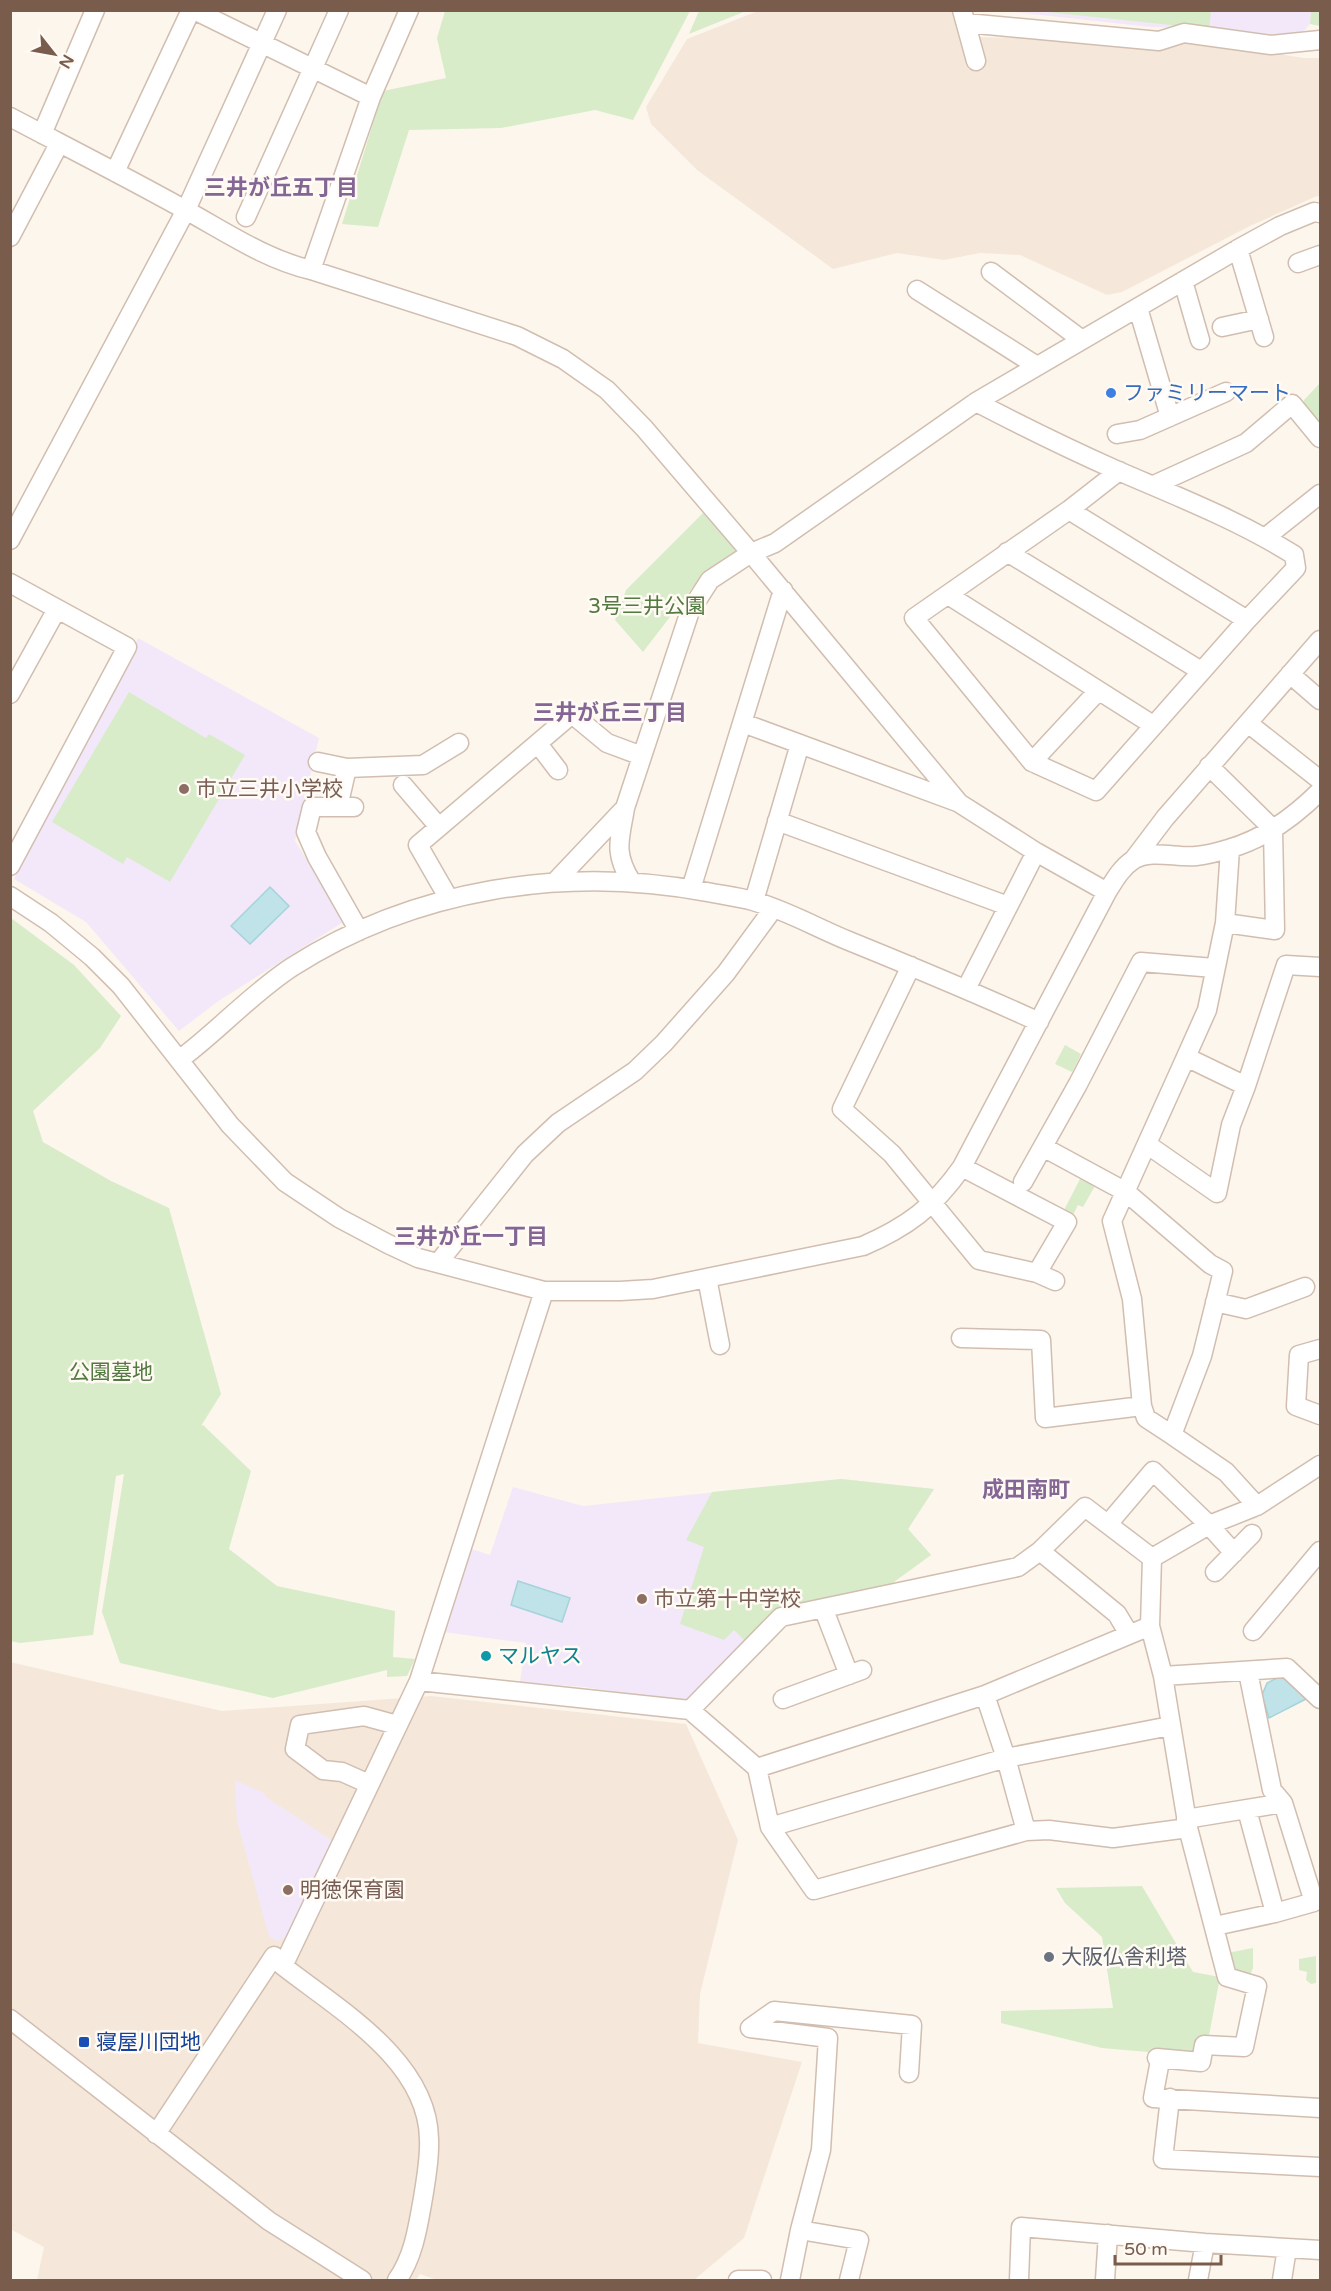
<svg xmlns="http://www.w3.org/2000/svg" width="1331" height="2291" font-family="'Varela Round','Noto Sans JP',sans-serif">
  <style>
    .residential { fill: #f5e8da }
    .education { fill: #f3e8fa }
    .green { fill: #d8ecc9 }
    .water { fill: #bfe3e8; stroke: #a5d3da; stroke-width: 1.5 }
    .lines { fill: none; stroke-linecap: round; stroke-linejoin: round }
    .minor-casing { stroke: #d1beb0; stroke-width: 21 }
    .minor { stroke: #fff; stroke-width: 18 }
    .shop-dot { fill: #3f7fe0; stroke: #fffaf3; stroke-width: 2 }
    .education-dot { fill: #8d6e63; stroke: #fffaf3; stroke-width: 2 }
    .culture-dot { fill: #0f9aa8; stroke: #fffaf3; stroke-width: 2 }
    .worship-dot { fill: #6b7280; stroke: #fffaf3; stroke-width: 2 }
    .transit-dot { fill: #1a4fb4; stroke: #fffaf3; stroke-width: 2 }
    .labels { text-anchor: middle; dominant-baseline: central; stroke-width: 5; stroke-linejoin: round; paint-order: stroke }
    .shop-label { font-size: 21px; fill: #366cbe; stroke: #fffaf3; text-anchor: start }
    .park-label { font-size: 21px; fill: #537a41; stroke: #fffaf3 }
    .education-label { font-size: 21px; fill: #785e54; stroke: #fffaf3; text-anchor: start }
    .culture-label { font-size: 21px; fill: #0d838f; stroke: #fffaf3; text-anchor: start }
    .worship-label { font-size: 21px; fill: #5b616d; stroke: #fffaf3; text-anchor: start }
    .transit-label { font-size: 21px; fill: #164399; stroke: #fffaf3; text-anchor: start }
    .neighbourhood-label { font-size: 22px; font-weight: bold; fill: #846695; stroke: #fffaf3 }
  </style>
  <rect width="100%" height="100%" fill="#fdf6ec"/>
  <path class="residential" d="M758 11H957L964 37 1189 40 1304 58H1320V197L1317 196 1250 226 1122 292 1107 295 1020 255 980 253 944 260 897 253 833 269 697 170 651 124 646 107 687 39Z
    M10 1662 222 1711 431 1696 686 1724 738 1840 700 1994 698 2043 802 2062 744 2238 694 2280H437L420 2274 416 2280H37L44 2247 10 2229Z"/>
  <path class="education" d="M1005 11H1311L1310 24 1304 31 1277 35 1209 29 1151 27Z
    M138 638 319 738 295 841 345 921 217 1002 179 1031 86 922 14 879Z
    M841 1479 934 1489 908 1529 931 1555 780 1608 690 1704 585 1687 520 1682 526 1643 443 1632 469 1548 490 1555 513 1487 583 1506Z
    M235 1780 264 1793 266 1797 336 1843 291 1934 286 1938 277 1941 269 1936 237 1821Z"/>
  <path class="green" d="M445 11H690L633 120 595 110 501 128 409 130 378 227 342 224 383 91 446 78 437 38Z
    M699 11V10L746 11 689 34Z
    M1037 11H1211L1209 29Z
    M1311 11H1320V26L1310 24Z
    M1320 383V429L1303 409 1304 400Z
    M703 513 739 549 693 587 643 652 615 620 626 590Z
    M129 692 206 738 209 734 245 755 170 882 127 857 123 864 52 822Z
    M11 918 74 965 121 1016 100 1048 33 1111 43 1142 111 1181 169 1208 221 1394 201 1426 203 1425 251 1471 229 1549 277 1586 395 1611 393 1657 415 1659 407 1676 387 1677V1670L273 1698 120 1663 102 1612 124 1474 116 1476 93 1635 20 1643 11 1641Z
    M1065 1045 1081 1054 1072 1072 1055 1064Z
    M1080 1179 1095 1186 1083 1207 1078 1205 1072 1217 1063 1212Z
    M841 1479 934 1489 908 1529 931 1555 883 1590 781 1608 747 1643 734 1630 724 1640 680 1624 704 1547 686 1540 712 1492Z
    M1142 1886 1193 1972 1220 1977 1205 2057 1102 2048 1001 2023V2011L1113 2008 1102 1937 1065 1903 1056 1888Z
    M1253 1948V1968L1250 1975 1232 1974 1227 1953Z
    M1316 1956V1983L1311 1984 1306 1980 1307 1972 1299 1970V1959Z"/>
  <path class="water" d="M270 887 289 906 250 944 231 926Z
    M518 1581 570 1598 562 1622 511 1605Z
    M1279 1677 1285 1679 1306 1699 1269 1718 1262 1695 1267 1683Z"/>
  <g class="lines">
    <defs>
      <path id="minor" d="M194 10 371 97
        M962 10 976 61
        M966 23 1159 41 1184 33 1271 45 1320 40
        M10 117C67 147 124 176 180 207 223 230 264 259 311 270L517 336 563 359 607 390 644 428 751 553 959 803 1036 852 1107 892
        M42 134 95 10
        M115 172 191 10
        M246 217 339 10
        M10 237 59 144
        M1238 249 1264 337
        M1298 263 1320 255
        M311 270 371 97 409 10
        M991 272 1082 340
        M1183 281 1200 340
        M917 290 1037 366
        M1138 308 1170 417
        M1222 327 1259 319
        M976 402C1022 426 1069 449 1116 470 1176 496 1238 520 1294 555L1296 568 1247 620 1096 791 1032 762 914 618 1069 510 1119 471
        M1117 434 1140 430 1226 392
        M1154 485 1246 443 1292 404 1320 438
        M1069 510 1247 620
        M1266 537 1320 494
        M10 540 186 210 277 10
        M1007 552 1201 671
        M10 583 127 647 10 866
        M948 595 1153 725
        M1290 674 1320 700
        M10 694 57 609
        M743 723 957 802
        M1249 724 1320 780
        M538 744 558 770
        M318 762 347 768 423 765 459 743
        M1032 762 1098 691
        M1209 766 1273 829 1275 930 1225 923
        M403 785 439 827
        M338 807 347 768
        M354 807H312L306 832 317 857 359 931
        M625 808C620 839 613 852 631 881
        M777 821 1008 906
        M1134 859 1165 818 1320 640
        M556 881 625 808 690 611 710 580 751 553 775 543 976 402 1238 249 1280 226 1314 212 1320 213
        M691 889 783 590
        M10 896 51 923 92 957 121 986 230 1125 285 1182 339 1218 388 1244 418 1258 544 1291H620L653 1289 863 1246C907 1227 934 1207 962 1167L1107 892C1114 881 1121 868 1133 860 1151 849 1176 858 1196 856 1207 855 1218 852 1228 849 1264 839 1295 816 1320 791
        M449 899 418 845 572 714 607 743 642 756
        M754 901 800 744
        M911 966 842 1109 892 1154 979 1260 1037 1273 1055 1281
        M966 989 1036 852
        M1186 1057 1207 1010 1225 923 1230 849
        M179 1060C218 1031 251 994 292 967 414 889 565 865 707 892 722 895 739 897 753 901 786 910 817 928 849 941 913 967 976 993 1039 1022
        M1148 1145 1217 1193 1231 1125 1246 1086 1286 965 1320 967
        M962 1167 1067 1222 1037 1273
        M1023 1182 1078 1084 1141 962 1214 968
        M438 1263 525 1154 558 1123 635 1071 664 1043 726 973 773 909
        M707 1278 720 1345
        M1215 1302 1246 1309 1305 1287
        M961 1338 1041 1340 1045 1418 1142 1406 1146 1418 1172 1435 1202 1356 1223 1271 1210 1264 1126 1192 1043 1147
        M1320 1349 1299 1355 1296 1406 1320 1415
        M1142 1406 1132 1299 1112 1221 1186 1057 1246 1086
        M1172 1435 1226 1472 1257 1506
        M1108 1524 1153 1471 1209 1525 1234 1553
        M1040 1551 1117 1614 1129 1634
        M1152 1558 1150 1626 1163 1676 1188 1828 1227 1977 1257 1986 1244 2047 1204 2045 1201 2062 1157 2058
        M1152 1558 1209 1525 1257 1506 1320 1465
        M1215 1572 1252 1534
        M824 1610 849 1675
        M1253 1631 1320 1551
        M1163 1676 1287 1668 1320 1699
        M419 1681 690 1710 757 1768 770 1827 814 1890 1026 1831 1049 1830 1113 1838 1188 1828
        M985 1695 1006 1758 1026 1831
        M783 1699 862 1670
        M690 1710 781 1617 1018 1567 1040 1551 1085 1507 1152 1558
        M757 1768 985 1695 1150 1626
        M369 1784 342 1772 323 1770 295 1749 300 1725 364 1716 397 1725
        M1247 1810 1275 1913
        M1186 1819 1283 1803
        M770 1827 1006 1758 1170 1726
        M1215 1926 1275 1913 1314 1902 1283 1803 1272 1790 1248 1672
        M10 2019 269 2221 362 2280
        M750 2028 828 2038 821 2150 800 2230 790 2280
        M750 2028 774 2011 912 2025 909 2073
        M1159 2066 1153 2098 1320 2108
        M1170 2098 1163 2159 1320 2167
        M156 2134 274 1956 283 1966
        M800 2230 859 2240 849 2280
        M397 2280C414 2256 418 2226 423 2198 426 2179 430 2158 429 2139 428 2061 338 2009 283 1966L419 1681 544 1291
        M738 2280H762
        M1019 2280 1021 2227 1205 2243 1320 2250
        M1105 2280 1108 2234
        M1198 2280 1205 2243
        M1282 2280 1287 2248"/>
    </defs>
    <use href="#minor" class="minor-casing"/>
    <use href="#minor" class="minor"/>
  </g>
  <circle class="shop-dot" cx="1111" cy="393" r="6"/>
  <g class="education-dot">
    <circle cx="184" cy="789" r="6"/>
    <circle cx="642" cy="1599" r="6"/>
    <circle cx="288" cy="1890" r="6"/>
  </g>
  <circle class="culture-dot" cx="486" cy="1656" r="6"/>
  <circle class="worship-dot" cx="1049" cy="1957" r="6"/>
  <rect class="transit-dot" x="78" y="2036" width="12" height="12" rx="3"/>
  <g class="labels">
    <g class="shop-label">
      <text x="1123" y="393">ファミリーマート</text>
    </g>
    <g class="park-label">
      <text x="647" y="606">3号三井公園</text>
      <text x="111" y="1372">公園墓地</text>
    </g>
    <g class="education-label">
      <text x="196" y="789">市立三井小学校</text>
      <text x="654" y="1599">市立第十中学校</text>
      <text x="300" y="1890">明徳保育園</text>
    </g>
    <g class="culture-label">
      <text x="498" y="1656">マルヤス</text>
    </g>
    <g class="worship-label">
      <text x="1061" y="1957">大阪仏舎利塔</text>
    </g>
    <g class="transit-label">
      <text x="96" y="2042">寝屋川団地</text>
    </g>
    <g class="neighbourhood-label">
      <text x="281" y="188">三井が丘五丁目</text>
      <text x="610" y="713">三井が丘三丁目</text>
      <text x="471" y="1237">三井が丘一丁目</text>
      <text x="1026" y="1490">成田南町</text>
    </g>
  </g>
  <rect width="1331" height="2291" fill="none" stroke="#7a5c4d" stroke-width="24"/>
  <g transform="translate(54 54) rotate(121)" stroke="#fffaf3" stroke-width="4.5" paint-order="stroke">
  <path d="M0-4.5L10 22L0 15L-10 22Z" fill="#7a5c4d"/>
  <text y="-9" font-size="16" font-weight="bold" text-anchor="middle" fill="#7a5c4d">N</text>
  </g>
  <path d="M1115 2255v9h106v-9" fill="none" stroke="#7a5c4d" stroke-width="3"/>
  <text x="1124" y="2255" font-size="18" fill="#7a5c4d" stroke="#fffaf3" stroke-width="4.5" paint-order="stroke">50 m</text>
</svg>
